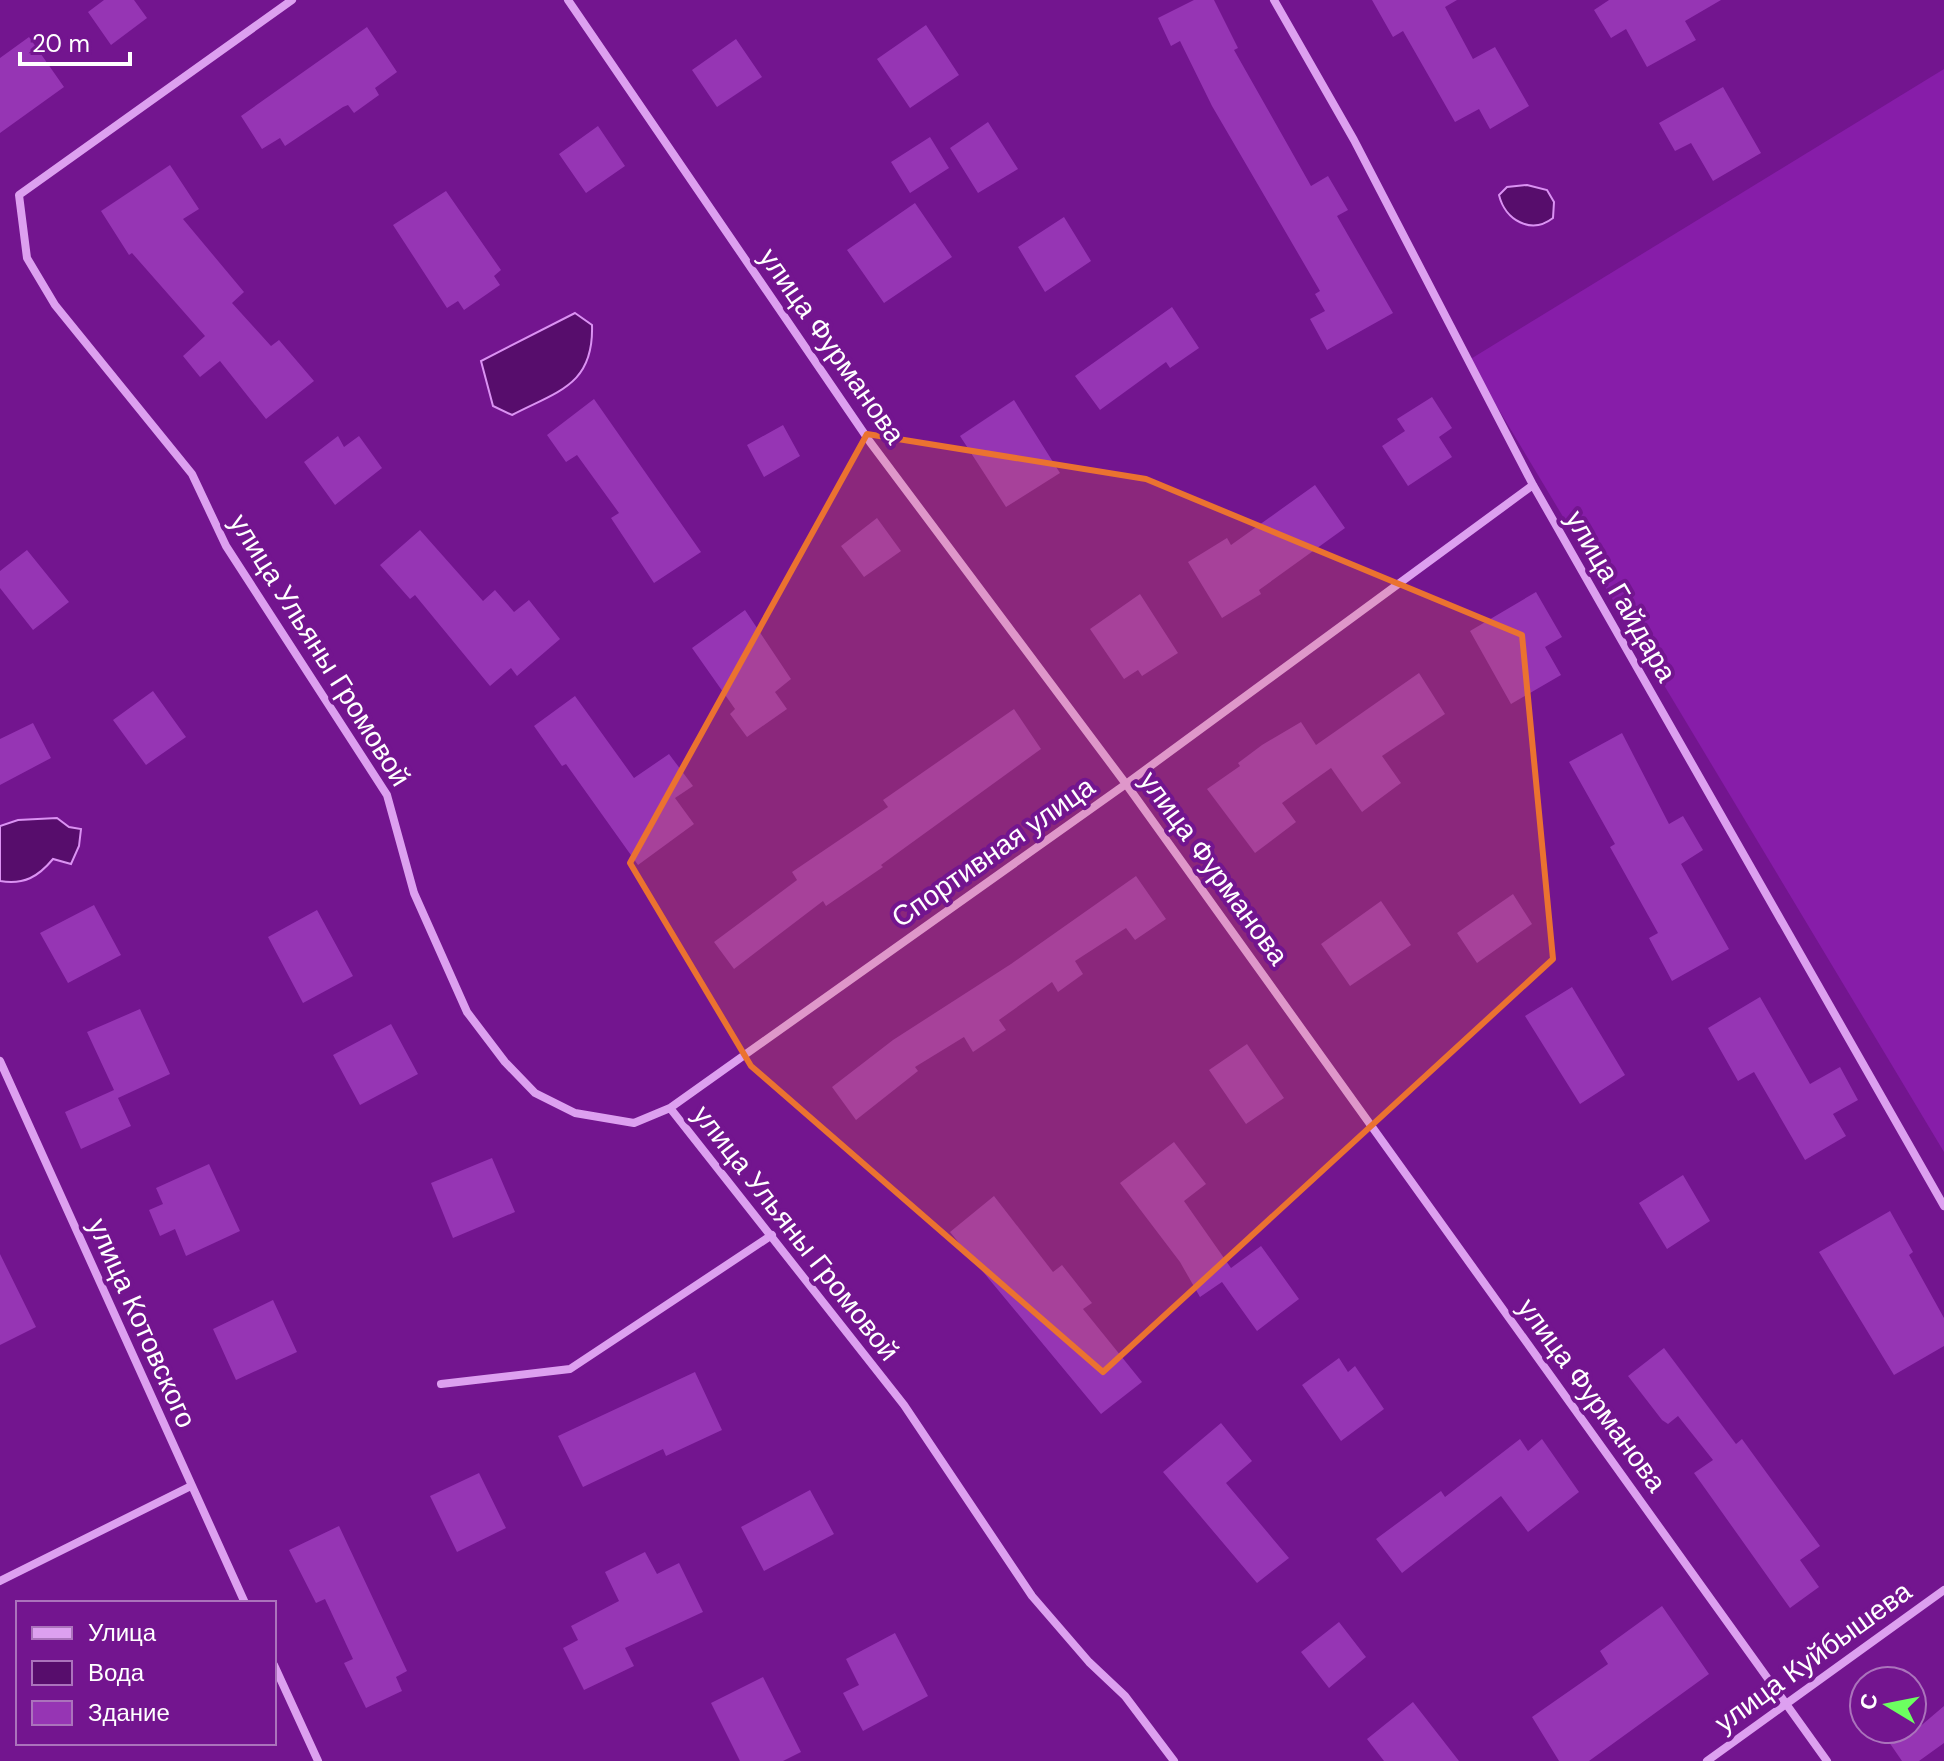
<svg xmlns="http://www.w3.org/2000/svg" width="1944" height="1761" font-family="'DM Sans',sans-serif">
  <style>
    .garden { fill: #871da9 }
    .water { fill: #570d6c; stroke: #db92f3; stroke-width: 2 }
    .building { fill: #9635b4 }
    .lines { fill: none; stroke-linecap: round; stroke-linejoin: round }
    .minor { stroke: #dda0f0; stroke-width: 8 }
    .marked { fill: #eb7230; fill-opacity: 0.2; stroke: #eb7230; stroke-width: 6; stroke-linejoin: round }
    .labels { text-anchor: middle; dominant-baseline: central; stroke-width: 8; stroke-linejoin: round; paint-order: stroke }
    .street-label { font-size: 28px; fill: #fff; stroke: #73158f }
  </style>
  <rect width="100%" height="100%" fill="#73158f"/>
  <path class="garden" d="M1944 69V1152L1469 360Z"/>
  <path class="water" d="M1527 185 1547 190 1554 202 1553 218C1531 235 1505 220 1499 195L1507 187Z
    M575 313 592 325C594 385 558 391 512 415L493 406 481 361Z
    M57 818 69 827 81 829 79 846 71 864 53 859C38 877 24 885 0 881V826L18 820Z"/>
  <path class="building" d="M104 0H134L147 18 111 45 88 12Z
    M1194 0H1214L1238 48 1234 50 1311 186 1328 176 1348 210 1337 216 1393 313 1327 350 1310 319 1325 311 1315 294 1320 291 1212 106 1180 41 1171 46 1158 18Z
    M1372 0H1457L1445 7 1473 59 1495 47 1529 106 1490 129 1479 109 1455 122 1403 31 1393 37Z
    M1609 0H1721L1685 21 1696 40 1647 67 1626 29 1611 38 1594 10Z
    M926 25 959 75 910 108 877 59Z
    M367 27 397 72 375 88 379 95 354 113 348 105 343 107 285 146 280 138 262 149 241 116Z
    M29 37 64 87 0 133V58Z
    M736 39 762 77 717 107 692 70Z
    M1723 87 1761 153 1713 181 1691 143 1675 151 1659 123Z
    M988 122 1018 169 978 193 950 148Z
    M598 126 625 166 586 193 559 154Z
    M930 137 949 168 910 193 891 162Z
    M170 165 199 209 183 219 244 292 232 303 271 346 279 340 314 381 266 419 220 361 200 377 183 356 205 336 132 253 129 255 101 211Z
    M446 191 501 270 494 276 500 285 464 310 458 301 447 308 393 225Z
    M915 203 952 257 884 303 847 250Z
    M1064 217 1091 261 1045 292 1018 247Z
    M1172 307 1199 348 1170 368 1166 362 1100 410 1075 376Z
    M1432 397 1452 428 1439 437 1452 457 1408 486 1382 446 1405 431 1397 419Z
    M594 399 701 552 654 583 611 518 619 513 577 455 566 462 547 435Z
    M1014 400 1060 473 1006 507 960 436Z
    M783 425 800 456 764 477 747 445Z
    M338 436 344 447 359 436 382 468 335 505 304 462Z
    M1315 485 1345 528 1259 590 1261 594 1222 618 1188 562 1227 538 1231 545Z
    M877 518 901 551 864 577 841 546Z
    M420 530 483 601 495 590 514 612 529 600 560 639 517 676 511 668 490 686 415 595 410 599 380 565Z
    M27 550 69 602 33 630 0 588V571Z
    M1536 592 1562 637 1545 647 1561 675 1511 704 1470 631Z
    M1140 594 1178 653 1142 676 1138 670 1124 679 1090 629Z
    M745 610 791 679 775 692 787 709 747 737 730 714 735 709 692 648Z
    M1419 673 1445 714 1382 756 1401 783 1362 812 1331 768 1282 803 1296 822 1255 853 1207 789 1240 766 1238 763 1262 745 1301 722 1316 745Z
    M153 691 186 737 146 765 113 720Z
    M575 696 634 778 669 754 693 786 675 798 694 824 638 865 566 764 562 766 534 726Z
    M1014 709 1041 749 881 865 883 867 826 906 823 901 734 969 714 942 797 880 792 872 888 807 883 800Z
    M33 723 51 758 0 785V739Z
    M1622 733 1669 824 1683 816 1703 850 1681 864 1729 949 1672 981 1649 938 1658 933 1610 847 1615 844 1569 762Z
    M1136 876 1166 919 1135 940 1126 928 1075 961 1083 974 1058 992 1052 982 999 1020 1006 1030 973 1052 964 1037 915 1067 918 1071 856 1120 832 1087 893 1040 1011 964Z
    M1513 894 1532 924 1477 963 1457 933Z
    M1381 901 1411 945 1350 986 1321 944Z
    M94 905 121 955 68 983 40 933Z
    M317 910 353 976 303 1003 268 937Z
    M1572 987 1625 1075 1580 1104 1525 1016Z
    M1760 997 1810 1084 1840 1067 1858 1100 1833 1114 1846 1136 1805 1160 1754 1072 1738 1081 1708 1028Z
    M140 1009 170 1074 118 1098 131 1126 81 1149 65 1112 114 1090 87 1032Z
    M391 1024 418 1074 360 1105 333 1055Z
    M1247 1044 1284 1098 1246 1124 1209 1070Z
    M1174 1142 1206 1184 1184 1201 1231 1268 1261 1246 1299 1299 1257 1331 1222 1282 1200 1297 1180 1262 1120 1183Z
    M492 1158 515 1212 453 1238 431 1183Z
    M209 1164 240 1231 186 1256 175 1229 160 1236 149 1210 163 1204 156 1188Z
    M1683 1175 1710 1221 1667 1249 1639 1203Z
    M994 1196 1053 1272 1062 1265 1092 1303 1083 1309 1142 1382 1101 1414 950 1232Z
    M1890 1211 1913 1252 1909 1255 1944 1318V1346L1894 1375 1819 1252Z
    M0 1254 36 1327 0 1345Z
    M273 1300 297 1352 236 1380 213 1329Z
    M1664 1348 1736 1444 1742 1439 1820 1546 1800 1560 1819 1587 1790 1608 1694 1473 1713 1460 1678 1416 1668 1424 1662 1420 1628 1376Z
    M1339 1358 1348 1372 1355 1366 1384 1409 1341 1441 1302 1385Z
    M695 1372 722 1430 666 1456 663 1449 583 1487 558 1436Z
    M1221 1423 1252 1461 1226 1483 1289 1558 1257 1583 1163 1472Z
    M1520 1439 1528 1451 1542 1439 1579 1492 1528 1532 1501 1496 1402 1573 1376 1539 1441 1491 1445 1497Z
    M479 1473 506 1528 457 1552 430 1496Z
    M810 1490 834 1534 764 1571 741 1527Z
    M339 1526 407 1671 396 1677 402 1691 366 1708 344 1663 353 1659 325 1599 316 1603 289 1550Z
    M645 1552 657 1574 679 1563 703 1612 625 1648 634 1666 584 1690 563 1648 578 1640 571 1626 619 1601 605 1572Z
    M1662 1606 1709 1674 1589 1761H1559L1532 1717 1608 1664 1600 1651Z
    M1339 1622 1366 1657 1329 1688 1301 1652Z
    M895 1633 928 1696 863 1731 843 1693 859 1685 846 1659Z
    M763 1677 801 1752 783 1761H740L711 1703Z
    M1413 1702 1459 1761H1384L1367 1739Z
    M1944 1706V1743L1919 1761H1902L1880 1729H1917Z"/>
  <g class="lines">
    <path class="minor" d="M292 0 19 195 27 258 55 305 192 474 226 546 387 795 414 893 467 1012 505 1062 535 1093 575 1113 634 1123 670 1108 1126 784 1533 485
      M568 0 870 442 1126 784 1827 1761
      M1274 0 1354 140 1533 485 1944 1206
      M0 1061 245 1603
      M670 1108 904 1405 1032 1596 1089 1662 1125 1696 1174 1761
      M441 1384 570 1369 772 1235
      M0 1581 191 1486
      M274 1665 318 1761
      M1707 1761 1944 1590"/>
  </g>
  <path class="marked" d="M867 434 1146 479 1522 635 1553 959 1103 1372 751 1066 630 863Z"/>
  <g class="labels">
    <g class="street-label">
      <text transform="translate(832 346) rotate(55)">улица Фурманова</text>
      <text transform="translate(1621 596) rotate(60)">улица Гайдара</text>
      <text transform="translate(320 650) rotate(58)">улица Ульяны Громовой</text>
      <text transform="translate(993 852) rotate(-35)">Спортивная улица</text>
      <text transform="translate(1214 868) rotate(54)">улица Фурманова</text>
      <text transform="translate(796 1233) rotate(52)">улица Ульяны Громовой</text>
      <text transform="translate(142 1323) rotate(66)">улица Котовского</text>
      <text transform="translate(1592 1395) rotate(54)">улица Фурманова</text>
      <text transform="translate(1813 1657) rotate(-36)">улица Куйбышева</text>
    </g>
  </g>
  <rect x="16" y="1601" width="260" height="144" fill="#73158f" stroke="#ab73bc" stroke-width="2"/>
  <rect x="32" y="1627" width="40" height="12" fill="#dda0f0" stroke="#ab73bc" stroke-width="2"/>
  <text x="88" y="1641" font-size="24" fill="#ffffff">Улица</text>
  <rect x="32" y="1661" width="40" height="24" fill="#570d6c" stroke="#ab73bc" stroke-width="2"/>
  <text x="88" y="1681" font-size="24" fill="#ffffff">Вода</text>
  <rect x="32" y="1701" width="40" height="24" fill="#9635b4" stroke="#ab73bc" stroke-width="2"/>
  <text x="88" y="1721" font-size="24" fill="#ffffff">Здание</text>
  <g transform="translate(1888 1705) rotate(280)"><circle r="38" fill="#73158f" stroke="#ab73bc" stroke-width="2"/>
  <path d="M0-6L14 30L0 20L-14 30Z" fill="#6cff60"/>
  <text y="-12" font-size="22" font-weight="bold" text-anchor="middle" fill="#ffffff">С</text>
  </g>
  <path d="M20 52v12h110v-12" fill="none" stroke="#ffffff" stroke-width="4"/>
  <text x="32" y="52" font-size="24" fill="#ffffff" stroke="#73158f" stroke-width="6" paint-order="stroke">20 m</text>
</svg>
